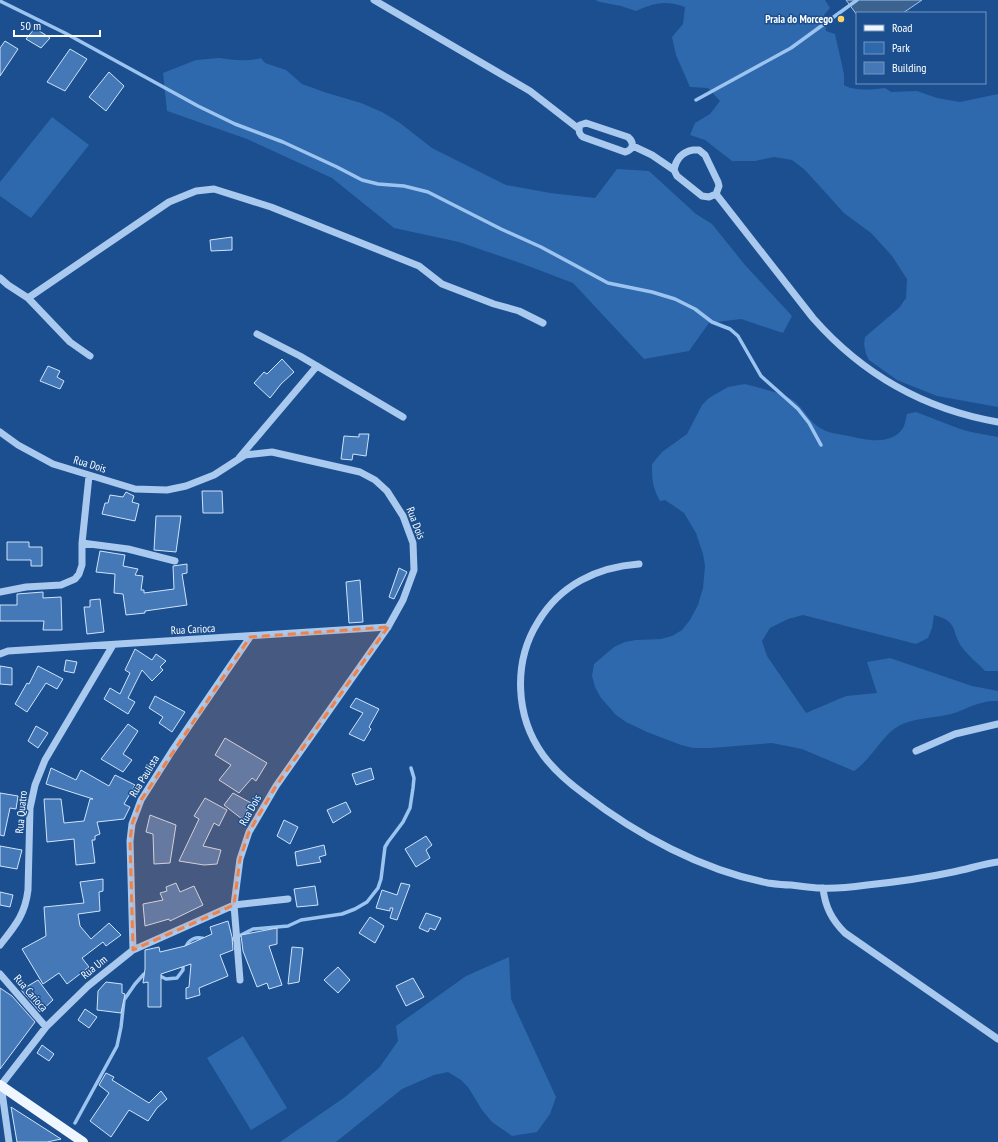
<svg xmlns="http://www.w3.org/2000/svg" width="998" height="1142" font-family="'PT Sans Narrow',sans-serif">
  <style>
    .green { fill: #2e69ad }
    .water { fill: #3c6290; stroke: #9cc4f0 }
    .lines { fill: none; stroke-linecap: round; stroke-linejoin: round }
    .stream { stroke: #9cc4f0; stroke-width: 3.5 }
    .building { fill: #4478b7; stroke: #cfe3fa }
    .minor { stroke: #a9c9ee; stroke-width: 7 }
    .major { stroke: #f0f6ff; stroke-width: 10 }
    .marked { fill: #ee8249; fill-opacity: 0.2; stroke: #ee8249; stroke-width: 3; stroke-dasharray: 8 5; stroke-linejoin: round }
    .poi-dot { fill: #ffd166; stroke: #1b4f8f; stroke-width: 1.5 }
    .labels { text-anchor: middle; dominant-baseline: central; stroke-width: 3; stroke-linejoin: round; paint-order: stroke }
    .poi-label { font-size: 11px; font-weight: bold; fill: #fff; stroke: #1b4f8f; text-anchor: end }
    .street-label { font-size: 11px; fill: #fff; stroke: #1b4f8f }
  </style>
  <rect width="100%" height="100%" fill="#1b4f8f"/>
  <path class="green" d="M595 0H825L830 8 824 15 826 31 835 34 844 74V85C853 91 874 90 885 88L891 92 917 91 937 98 960 102 998 94V407L937 396 897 380 869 360 866 354 864 344 865 337 899 308 906 298 907 279 892 256 871 233 844 213 805 170 792 160 774 157 755 161H732L705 140 690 135 695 123 710 114 720 101 708 88 690 87 676 55 672 37 683 24 685 7C665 0 655 3 636 11L621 6 600 2Z
    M219 58C233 60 247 62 261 58L265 63 286 70 302 84 324 92 361 103 382 112 400 123 432 148 506 185 550 193 595 198 617 169 649 171 696 214 712 224 745 265 792 316 783 333 741 319 709 323 689 351 644 359 573 283 523 264 459 242 394 228 332 178 247 139 167 111 163 73 196 60Z
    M52 117 89 145 31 218 0 196V182Z
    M745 384C759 388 776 391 789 398 802 404 806 418 817 426 826 433 838 434 849 436 866 440 891 446 903 428 905 425 906 418 907 414L916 412 960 429 971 432 998 437V671H985C978 663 967 655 961 646 951 630 958 621 934 615L932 628 928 638 916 644 803 615 788 619 770 628 762 641 767 656 806 713 846 696 877 693 867 662 890 658 972 686 998 691V701C979 700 968 709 951 714 932 719 911 717 894 729 879 741 870 760 854 771L802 749 772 743 711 748H693L681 745 647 732 626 722 616 715 601 698 595 687 592 676 594 664 614 647 625 642 636 640 661 639 672 636 682 630 690 620 698 605 703 588 705 566 703 554 696 533 684 513 665 500 660 501C652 487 652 479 652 464L662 452 687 434 702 405 709 398 728 387Z
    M509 957 511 999 556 1097 550 1114 537 1132 512 1136 492 1122 482 1110 468 1087 461 1080 448 1072 434 1075 402 1089 336 1142H280L345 1097 379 1068 398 1041 396 1026 466 976Z
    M243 1036 287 1108 251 1130 207 1058Z"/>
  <path class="water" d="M846 0H922L903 13H857V15Z"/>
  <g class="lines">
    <path class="stream" d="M0 1 65 33 198 106 235 124 283 142 337 167 362 180 378 184 404 186 428 192 501 229 541 247 608 283 652 292 675 299 695 309 712 322 730 329 738 336 761 376 798 409 809 423 821 445
      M696 100 791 48 857 0
      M229 941 253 929 288 926 301 920 342 914 355 909 367 902 378 888 381 879 385 847 388 842 403 822 410 808 413 788 414 778 411 768
      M185 950C187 939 197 935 207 940
      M158 975 166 979 177 978 183 970V962
      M75 1123 117 1046 121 1027 124 1000 135 984 144 974 148 972"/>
  </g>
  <path class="building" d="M35 28 50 38 41 48 26 39Z
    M5 41 18 49 0 76V48Z
    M70 49 87 59 65 91 47 82Z
    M109 72 124 86 106 111 89 97Z
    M232 237V250L211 251 210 240Z
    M282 359 294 372 281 384 270 398 254 383 264 372 267 374Z
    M48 366 60 371 57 377 64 381 60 389 40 381Z
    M359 434H369L366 456 353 454 352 460 341 459 344 436 359 437Z
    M202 491H222L223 513H203Z
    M126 492 134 496 132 502 139 504 135 521 102 514 105 503H108L110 495 123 497Z
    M156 516H181L176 552 154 550Z
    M7 542H29V547H42V566H31V560H7Z
    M100 551 125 555 123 566 138 569 135 575 143 576 141 590H144V593L174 589 173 566 187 564V573L182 574 187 605 145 611V613L126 615 123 594 114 593 115 574 96 572Z
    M399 568 407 572 394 599 389 597Z
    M360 580 363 622 349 623 346 582Z
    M43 592V598L61 597 62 630H43L44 621H0V605H17V594Z
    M100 599 104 632 87 634 84 607H90V600Z
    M135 649 152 660 156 654 166 661 160 667 163 670 152 681 142 670 128 698 135 702 128 714 104 699 110 688 120 694 130 673 125 670Z
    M66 660 77 662 74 673 64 671Z
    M0 666 12 668V685L0 684Z
    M38 666 63 679 57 689 46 683 27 712 15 704 27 683 29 684Z
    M155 696 185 712 172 732 159 723 163 717 149 708Z
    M356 698 379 709 369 727 371 729 364 741 349 734 363 713 350 707Z
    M128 724 138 731 123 754 132 760 123 772 101 759Z
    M36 726 48 733 38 748 28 741Z
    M225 738 267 763 256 781 252 778 239 793 219 780 231 765 215 755Z
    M51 768 76 780 81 770 109 786 115 775 135 785 124 804 130 807 124 819 97 822 100 834 95 836V840H92L95 863 76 865 74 839 47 842 44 799H61L64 823 84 821 90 799H93L46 784Z
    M371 768 374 779 356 785 352 774Z
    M0 793 18 796 16 809 10 808 4 836 0 835Z
    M233 793 251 803 242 819 224 805Z
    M205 798 227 810 219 826 214 823 203 846 221 850 217 864 204 865 179 861 199 819 194 816Z
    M346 802 351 812 333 823 327 810Z
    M150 815 176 825 170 863 154 864 153 834 146 832Z
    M284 820 298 827 290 844 277 836Z
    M426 836 432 845 426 850 430 858 416 867 405 849Z
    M324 845 326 855 319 857 321 862 297 866 295 852Z
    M0 846 22 850 17 869 0 866Z
    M103 879V891L99 892 100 911 78 914 80 926 91 939 109 923 121 935 106 946 103 942 82 958 89 967 67 984 59 973 43 984 22 949 46 936 44 907 84 903 80 882Z
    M176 883 180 892 194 886 203 905 170 921 169 919 145 926 143 904 163 900 160 893 167 891 166 887Z
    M401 883 410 885 397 920 390 918 393 908H390V911L376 908 382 890 397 895Z
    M315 886 318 905 297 907 294 889Z
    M0 892 13 895 10 907 0 905Z
    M426 913 441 918 435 930 430 928 428 932 419 928Z
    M370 917 384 926 375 943 359 933Z
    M228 921 232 937 233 950 220 955 228 976 199 988 200 995 186 999V988L189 987 191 964 161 974V1007H148V982L143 983 145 969V950L159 947 160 952 185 946 212 934 210 927Z
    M277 928V944L269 946 282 985 269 989 267 983 257 987 243 951 241 935Z
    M292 947 303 948 299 982 288 984Z
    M338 967 350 980 338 993 324 980Z
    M413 978 424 997 406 1006 396 986Z
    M38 980 53 1000 40 1012 21 990Z
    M106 982 122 984V993L125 994 121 1013 97 1010 98 991Z
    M0 988 12 996 35 1022 0 1069Z
    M85 1009 97 1017 89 1028 78 1020Z
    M42 1045 54 1054 49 1061 37 1053Z
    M106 1073 114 1077 112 1080 149 1103 161 1091 167 1099 157 1108 148 1121 129 1110 111 1137 90 1121 109 1093 99 1085Z
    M11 1107 33 1121 61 1139 47 1142H17Z"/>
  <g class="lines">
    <path class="minor" d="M374 0 530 91 579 129
      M586 123 628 137C635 143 633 150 625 152L583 137C579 134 578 131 580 125Z
      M633 146 652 155 674 170
      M693 150H699L705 155 718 182 719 186 716 194 709 197 702 196 677 176 674 170C676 159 682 152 693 150Z
      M716 194 813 318C863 375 923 409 998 422
      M0 278 8 285 28 298 70 342 90 356
      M28 298 169 202 196 191 214 189 271 207 419 266 442 284 494 304 519 311 543 323
      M257 334 300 356 403 417
      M0 432 18 445 53 464 135 489 167 490 186 486 214 475 245 455 272 452 360 472 375 480 387 491 403 516 413 543 414 570 403 600 388 627 276 786 249 832 240 859 234 905 240 980
      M239 458 317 366
      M82 543 128 549 175 561
      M639 564C597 567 560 585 538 622 513 662 515 716 543 755 554 770 569 783 584 794 637 835 702 870 768 883 775 884 783 885 791 885 801 886 811 888 821 888 836 889 852 887 867 885 896 882 925 878 953 872 968 869 983 864 998 862
      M0 592 26 587 61 585 75 579 79 574 82 565V543L89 476
      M0 654 8 651 388 627
      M916 751 955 734 998 724
      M823 888C825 907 832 920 845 933L998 1039
      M0 945C15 926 25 915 28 890L30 808 35 785 45 760 113 645
      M133 950 130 841 132 824 141 800 172 751 250 637
      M0 974 46 1027
      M9 1142 1 1085 46 1027 88 986 133 950 234 905 288 899"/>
    <path class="major" d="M0 1085 83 1142"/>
  </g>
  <path class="marked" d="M388 627 276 786 249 832 240 859 234 905 133 950 130 841 132 824 141 800 250 637Z"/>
  <circle class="poi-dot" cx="841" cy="19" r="4"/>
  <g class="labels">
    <g class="poi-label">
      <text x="833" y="19">Praia do Morcego</text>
    </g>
    <g class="street-label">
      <text transform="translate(90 464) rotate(17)">Rua Dois</text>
      <text transform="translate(416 523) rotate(69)">Rua Dois</text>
      <text transform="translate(193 629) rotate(-3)">Rua Carioca</text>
      <text transform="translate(144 776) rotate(-59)">Rua Paulista</text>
      <text transform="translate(250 810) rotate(-61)">Rua Dois</text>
      <text transform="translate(21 812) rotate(-85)">Rua Quatro</text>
      <text transform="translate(94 967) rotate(-39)">Rua Um</text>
      <text transform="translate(31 993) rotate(49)">Rua Carioca</text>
    </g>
  </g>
  <rect x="856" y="12" width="130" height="72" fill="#1b4f8f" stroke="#7695bc"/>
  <rect x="864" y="25" width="20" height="6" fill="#f0f6ff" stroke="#7695bc"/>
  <text x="892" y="32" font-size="12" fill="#ffffff">Road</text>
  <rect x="864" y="42" width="20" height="12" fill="#2e69ad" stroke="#7695bc"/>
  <text x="892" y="52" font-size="12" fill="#ffffff">Park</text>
  <rect x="864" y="62" width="20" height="12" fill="#4478b7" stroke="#7695bc"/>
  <text x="892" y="72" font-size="12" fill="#ffffff">Building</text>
  <path d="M14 30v6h86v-6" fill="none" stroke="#ffffff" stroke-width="2"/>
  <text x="20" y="30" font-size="12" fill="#ffffff" stroke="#1b4f8f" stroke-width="3" paint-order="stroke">50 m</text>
</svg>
